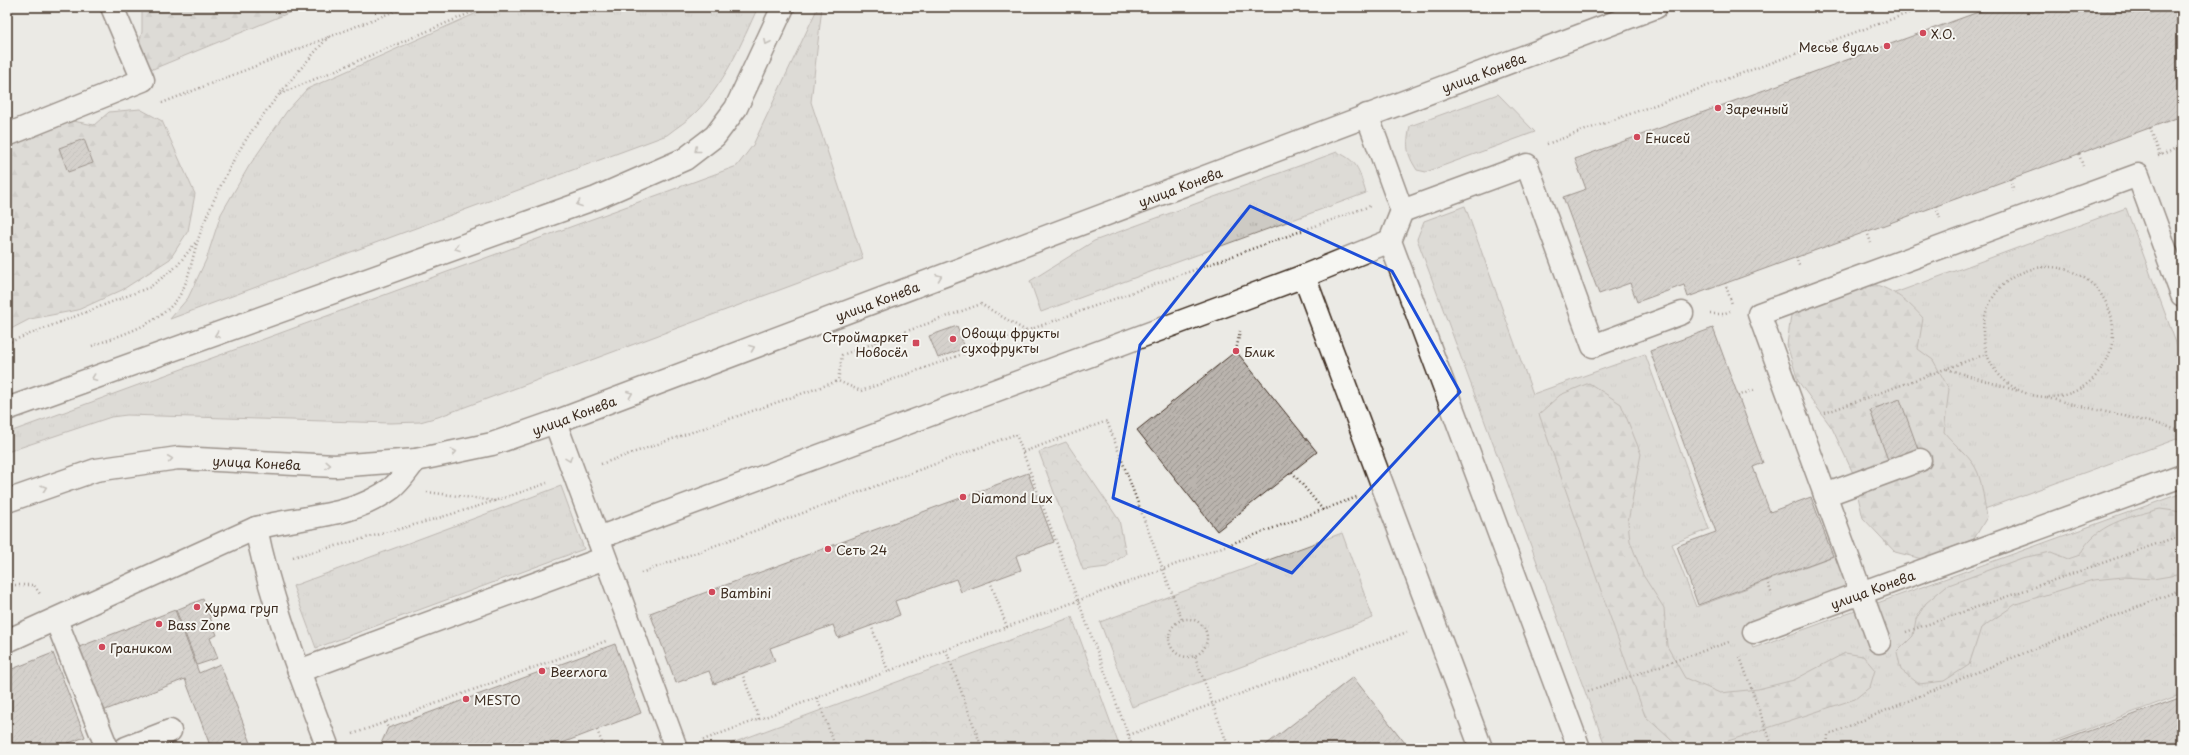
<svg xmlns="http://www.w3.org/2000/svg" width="2189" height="755" font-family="'Playpen Sans',sans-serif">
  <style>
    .grass { fill: url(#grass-tufts); stroke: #847a71 }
    .forest { fill: url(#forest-firs); stroke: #847a71 }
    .park { fill: url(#park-crowns); stroke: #847a71 }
    .building { fill: url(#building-hatch); stroke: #3b2a1e }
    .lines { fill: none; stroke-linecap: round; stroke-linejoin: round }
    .minor-casing { stroke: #3b2a1e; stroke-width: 25 }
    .major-casing { stroke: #3b2a1e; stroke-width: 25 }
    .path { stroke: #3b2a1e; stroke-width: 2.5; stroke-dasharray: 1 3; stroke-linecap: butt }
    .minor { stroke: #f6f6f2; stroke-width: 22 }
    .major { stroke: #f6f6f2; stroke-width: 22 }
    .oneway { stroke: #989088 }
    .marked { fill: none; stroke: #1d4ed8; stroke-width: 3; stroke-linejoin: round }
    .poi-dot { fill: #d1495b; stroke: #f6f6f2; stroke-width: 1.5 }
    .labels { text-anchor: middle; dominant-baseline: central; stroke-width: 4; stroke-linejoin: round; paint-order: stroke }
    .poi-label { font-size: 13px; fill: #3b2a1e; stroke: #f6f6f2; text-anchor: start }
    .street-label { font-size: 13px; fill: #3b2a1e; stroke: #f6f6f2 }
  </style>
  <defs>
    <pattern id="grass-tufts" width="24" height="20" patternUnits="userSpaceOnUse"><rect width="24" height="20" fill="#cdcac4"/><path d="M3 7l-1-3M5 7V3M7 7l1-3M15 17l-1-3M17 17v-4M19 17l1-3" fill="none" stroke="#b1aea8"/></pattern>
    <pattern id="forest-firs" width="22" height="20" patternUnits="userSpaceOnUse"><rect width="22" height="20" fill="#cdcac4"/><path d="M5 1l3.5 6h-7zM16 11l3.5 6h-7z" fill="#b1aea8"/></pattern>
    <pattern id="park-crowns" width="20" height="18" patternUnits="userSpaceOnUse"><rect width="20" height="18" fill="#cdcac4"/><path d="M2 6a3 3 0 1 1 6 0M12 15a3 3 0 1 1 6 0" fill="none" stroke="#b1aea8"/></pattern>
    <pattern id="building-hatch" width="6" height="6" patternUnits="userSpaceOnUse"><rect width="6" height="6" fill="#bab4ae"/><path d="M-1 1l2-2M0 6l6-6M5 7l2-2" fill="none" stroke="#98938d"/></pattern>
  </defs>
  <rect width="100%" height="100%" fill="#ebeae5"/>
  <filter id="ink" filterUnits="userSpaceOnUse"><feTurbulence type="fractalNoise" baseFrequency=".025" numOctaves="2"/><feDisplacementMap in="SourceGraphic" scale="8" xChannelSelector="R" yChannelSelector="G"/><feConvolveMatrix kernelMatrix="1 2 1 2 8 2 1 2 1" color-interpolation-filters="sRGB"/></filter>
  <g filter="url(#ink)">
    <path class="grass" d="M490 7H758C741 44 726 81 698 110 689 120 677 127 667 135L170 319 188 298 206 260 221 214 249 166 287 111 307 89Z
      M818 7H822L811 102 863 259 438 417 420 422 390 423 127 415 111 417 7 452V433L737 166 753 145Z
      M1498 94 1535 132 1426 172 1417 170C1406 153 1406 146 1410 126Z
      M1337 152C1360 162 1359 172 1366 193L1041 312 1030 281 1094 241Z
      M1465 206 1533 394 1645 354 1709 529 1672 544 1696 607 1842 553 1856 591 1746 626 1753 648 2182 493V694L2037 748H1824L1822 742 1804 748H1606L1417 239 1424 221Z
      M2126 208 2182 359V437L1886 545 1805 326Z
      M561 486 584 549 316 648 293 586Z
      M1342 533 1373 618 1132 707 1100 622Z"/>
    <path class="forest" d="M142 7H303L153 69 136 55 142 32Z
      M140 109 162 121 195 194 188 231 170 259 122 290 78 310 30 319 7 331V139L73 121 94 125 109 112Z
      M1844 276C1881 285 1897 289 1923 318L1918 349 1933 360 1949 389 1944 432C1954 445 1972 457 1978 473 1983 486 1984 503 1987 517L1974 539 1922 559 1895 552 1863 518 1852 471 1832 428 1798 381 1787 345 1791 315 1811 288Z
      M1589 383 1621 404 1641 454 1628 522 1630 541 1643 575 1664 608 1667 646 1685 678 1720 693 1758 689 1794 680 1845 653 1863 656 1875 670 1870 687 1855 699 1707 748H1680L1645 716 1539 414 1560 395Z
      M2160 509 2182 512V574L2153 579 2123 577 2093 580 2016 604 1981 628 1969 665 1944 681 1919 684 1901 670 1897 652 1913 636 1916 619 1926 603 1946 586 2022 558 2051 552 2068 559 2080 555C2094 524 2129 517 2160 509Z"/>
    <path class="park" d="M1066 442 1119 520 1126 554 1107 567 1083 570 1039 452Z
      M1072 617 1120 748H719Z"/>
    <path class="building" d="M1992 7H2182V102L2180 103 2182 116 1688 297 1684 285 1637 302 1630 283 1599 294 1563 197 1586 189 1575 159Z
      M84 139 93 163 68 172 59 148Z
      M957 326 965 348 938 358 929 336Z
      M1713 328 1763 463 1753 467 1770 512 1811 497 1833 556 1698 605 1677 546 1716 532 1650 351Z
      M1236 351 1317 452 1217 531 1137 430Z
      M1900 399 1918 449 1888 460 1870 410Z
      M1028 473 1054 542 1016 556 1021 570 961 592 956 579 895 601 900 615 838 638 833 625 770 648 775 661 714 684 709 671 676 683 650 613Z
      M203 599 217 635 210 638 218 658 197 665 176 610Z
      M175 610 199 673 220 664 253 748H211L185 679 103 711 79 647Z
      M615 644 641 713 549 748H379L388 728Z
      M53 653 85 737 55 748H7V671Z
      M1353 677 1409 748H1262Z
      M2182 697V748H2042Z"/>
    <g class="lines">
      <defs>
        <g id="minor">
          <path d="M1367 115 1402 211 1390 241 1579 748"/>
          <path d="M7 135 143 80 112 7"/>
          <path d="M1402 211 1527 165 1593 346 1682 313"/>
          <path d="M1304 276 1481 748"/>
          <path d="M555 422 676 748"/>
          <path d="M1825 495 1920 460"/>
          <path d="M256 528C271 603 301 676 328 748"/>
          <path d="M598 538 1304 276 1390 241"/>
          <path d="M56 620 107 748"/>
          <path id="s1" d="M1754 632 2182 476"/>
          <path d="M7 641 256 528C304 515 350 519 392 488 401 481 408 469 416 460"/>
          <path d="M1879 642 1759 314 2138 175 2182 295"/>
          <path d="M299 671 605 558"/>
          <path d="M126 748 170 731"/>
        </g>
        <g id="major">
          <path d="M7 409 596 198 685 159 715 136 736 108 783 7"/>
          <path id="s2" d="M7 501 96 470 178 458 335 466 416 460 492 444 555 422 1656 7"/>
        </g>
      </defs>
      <use href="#minor" class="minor-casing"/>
      <use href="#major" class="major-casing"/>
      <path class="path" d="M280 94 484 7
        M162 103 405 7
        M2150 128 2160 155
        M1547 144 1925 7
        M2079 154 2083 166
        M2158 156 2171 151 2182 143
        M2010 179 2014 191
        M1936 206 1940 218
        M1867 231 1871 243
        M1796 257 1800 268
        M1983 332a65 65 0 1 1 130 0a65 65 0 1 1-130 0Z
        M1725 283 1732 304
        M1710 314H1723L1730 311
        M1026 331 981 304 842 355 838 381 861 391 1370 206
        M7 343 150 287 177 266 196 242
        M92 346C120 335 154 326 174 303 189 286 191 260 198 240 206 215 219 189 231 165 256 118 295 75 330 35
        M1236 351 1240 331
        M1947 369 2018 391
        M1738 396 1756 389
        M2047 398 2166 426 2182 432
        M1825 413 1986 354
        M1023 452 1107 421 1182 620
        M601 464 838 381
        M1292 472 1323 510
        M427 492 496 501
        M293 557C378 535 464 513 547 483
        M641 573 1016 434 1133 748
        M1767 580 1772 595
        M990 581 1007 627
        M7 585H34L40 594
        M1169 638a19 19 0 1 1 38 0a19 19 0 1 1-38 0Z
        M871 625 888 671
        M1906 632 2182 535
        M946 650 982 748
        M1195 657 1229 748
        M1740 657 1773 748
        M742 673 759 719
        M1588 691 1729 642
        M817 698 836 748
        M385 722 388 728
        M597 730 604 748
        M353 734 606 641
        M1129 735 1407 632
        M703 740 1357 497
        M634 748 644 744
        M1827 748 1828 735 1948 684 2182 589"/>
      <use href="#minor" class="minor"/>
      <use href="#major" class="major"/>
    </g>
    <defs><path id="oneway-chevron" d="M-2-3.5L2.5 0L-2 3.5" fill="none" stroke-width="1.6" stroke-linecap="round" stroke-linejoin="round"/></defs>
    <g class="oneway">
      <use href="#oneway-chevron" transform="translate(767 42) rotate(115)"/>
      <use href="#oneway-chevron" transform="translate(697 150) rotate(141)"/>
      <use href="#oneway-chevron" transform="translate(579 204) rotate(160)"/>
      <use href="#oneway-chevron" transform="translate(457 248) rotate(160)"/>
      <use href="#oneway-chevron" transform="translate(939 277) rotate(-21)"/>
      <use href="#oneway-chevron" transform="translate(217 335) rotate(160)"/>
      <use href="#oneway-chevron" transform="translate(752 348) rotate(-21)"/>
      <use href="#oneway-chevron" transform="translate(94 378) rotate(160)"/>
      <use href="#oneway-chevron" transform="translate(630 394) rotate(-21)"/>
      <use href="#oneway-chevron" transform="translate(454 452) rotate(-12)"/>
      <use href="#oneway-chevron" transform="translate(170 459) rotate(-8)"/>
      <use href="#oneway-chevron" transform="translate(569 459) rotate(69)"/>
      <use href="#oneway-chevron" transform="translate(328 465) rotate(3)"/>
      <use href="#oneway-chevron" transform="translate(44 488) rotate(-19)"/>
    </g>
  </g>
  <path d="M0 0H2189V755H0ZM1250 206 1392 271 1460 392 1292 573 1113 498 1140 345Z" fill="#ebeae5" fill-opacity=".55" fill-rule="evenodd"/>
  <path class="marked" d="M1250 206 1392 271 1460 392 1292 573 1113 498 1140 345Z"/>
  <g class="poi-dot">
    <circle cx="1923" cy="33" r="4"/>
    <circle cx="1887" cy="46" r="4"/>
    <circle cx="1718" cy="108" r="4"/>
    <circle cx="1637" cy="137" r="4"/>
    <circle cx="953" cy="339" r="4"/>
    <rect x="912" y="339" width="8" height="8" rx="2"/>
    <circle cx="1236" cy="351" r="4"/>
    <circle cx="963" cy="497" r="4"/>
    <circle cx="828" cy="549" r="4"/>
    <circle cx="712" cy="592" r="4"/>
    <circle cx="197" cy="607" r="4"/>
    <circle cx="159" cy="624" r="4"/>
    <circle cx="102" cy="647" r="4"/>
    <circle cx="542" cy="671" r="4"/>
    <circle cx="466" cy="699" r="4"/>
  </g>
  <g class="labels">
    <g class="poi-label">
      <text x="1931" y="33">X.O.</text>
      <text x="1879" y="46" text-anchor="end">Месье вуаль</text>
      <text x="1726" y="108">Заречный</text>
      <text x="1645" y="137">Енисей</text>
      <text x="961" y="332">Овощи фрукты<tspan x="961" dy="15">сухофрукты</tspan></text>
      <text x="908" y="336" text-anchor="end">Строймаркет<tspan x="908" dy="15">Новосёл</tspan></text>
      <text x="1244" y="351">Блик</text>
      <text x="971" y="497">Diamond Lux</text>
      <text x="836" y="549">Сеть 24</text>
      <text x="720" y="592">Bambini</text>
      <text x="205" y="607">Хурма груп</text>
      <text x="167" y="624">Bass Zone</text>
      <text x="110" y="647">Граником</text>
      <text x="550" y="671">Beerлога</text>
      <text x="474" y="699">MESTO</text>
    </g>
    <g class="street-label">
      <text stroke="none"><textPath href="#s2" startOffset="1552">улица Конева</textPath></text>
      <text stroke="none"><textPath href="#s2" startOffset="1228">улица Конева</textPath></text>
      <text stroke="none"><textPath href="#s2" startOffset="904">улица Конева</textPath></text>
      <text stroke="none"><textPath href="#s2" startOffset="580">улица Конева</textPath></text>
      <text stroke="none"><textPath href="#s2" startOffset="256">улица Конева</textPath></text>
      <text stroke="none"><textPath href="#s1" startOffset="126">улица Конева</textPath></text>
    </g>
  </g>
  <rect width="2189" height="755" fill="none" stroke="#f6f6f2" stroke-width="24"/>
  <rect x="12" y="12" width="2165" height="731" fill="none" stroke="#3b2a1e" stroke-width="1.5" filter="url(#ink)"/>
</svg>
